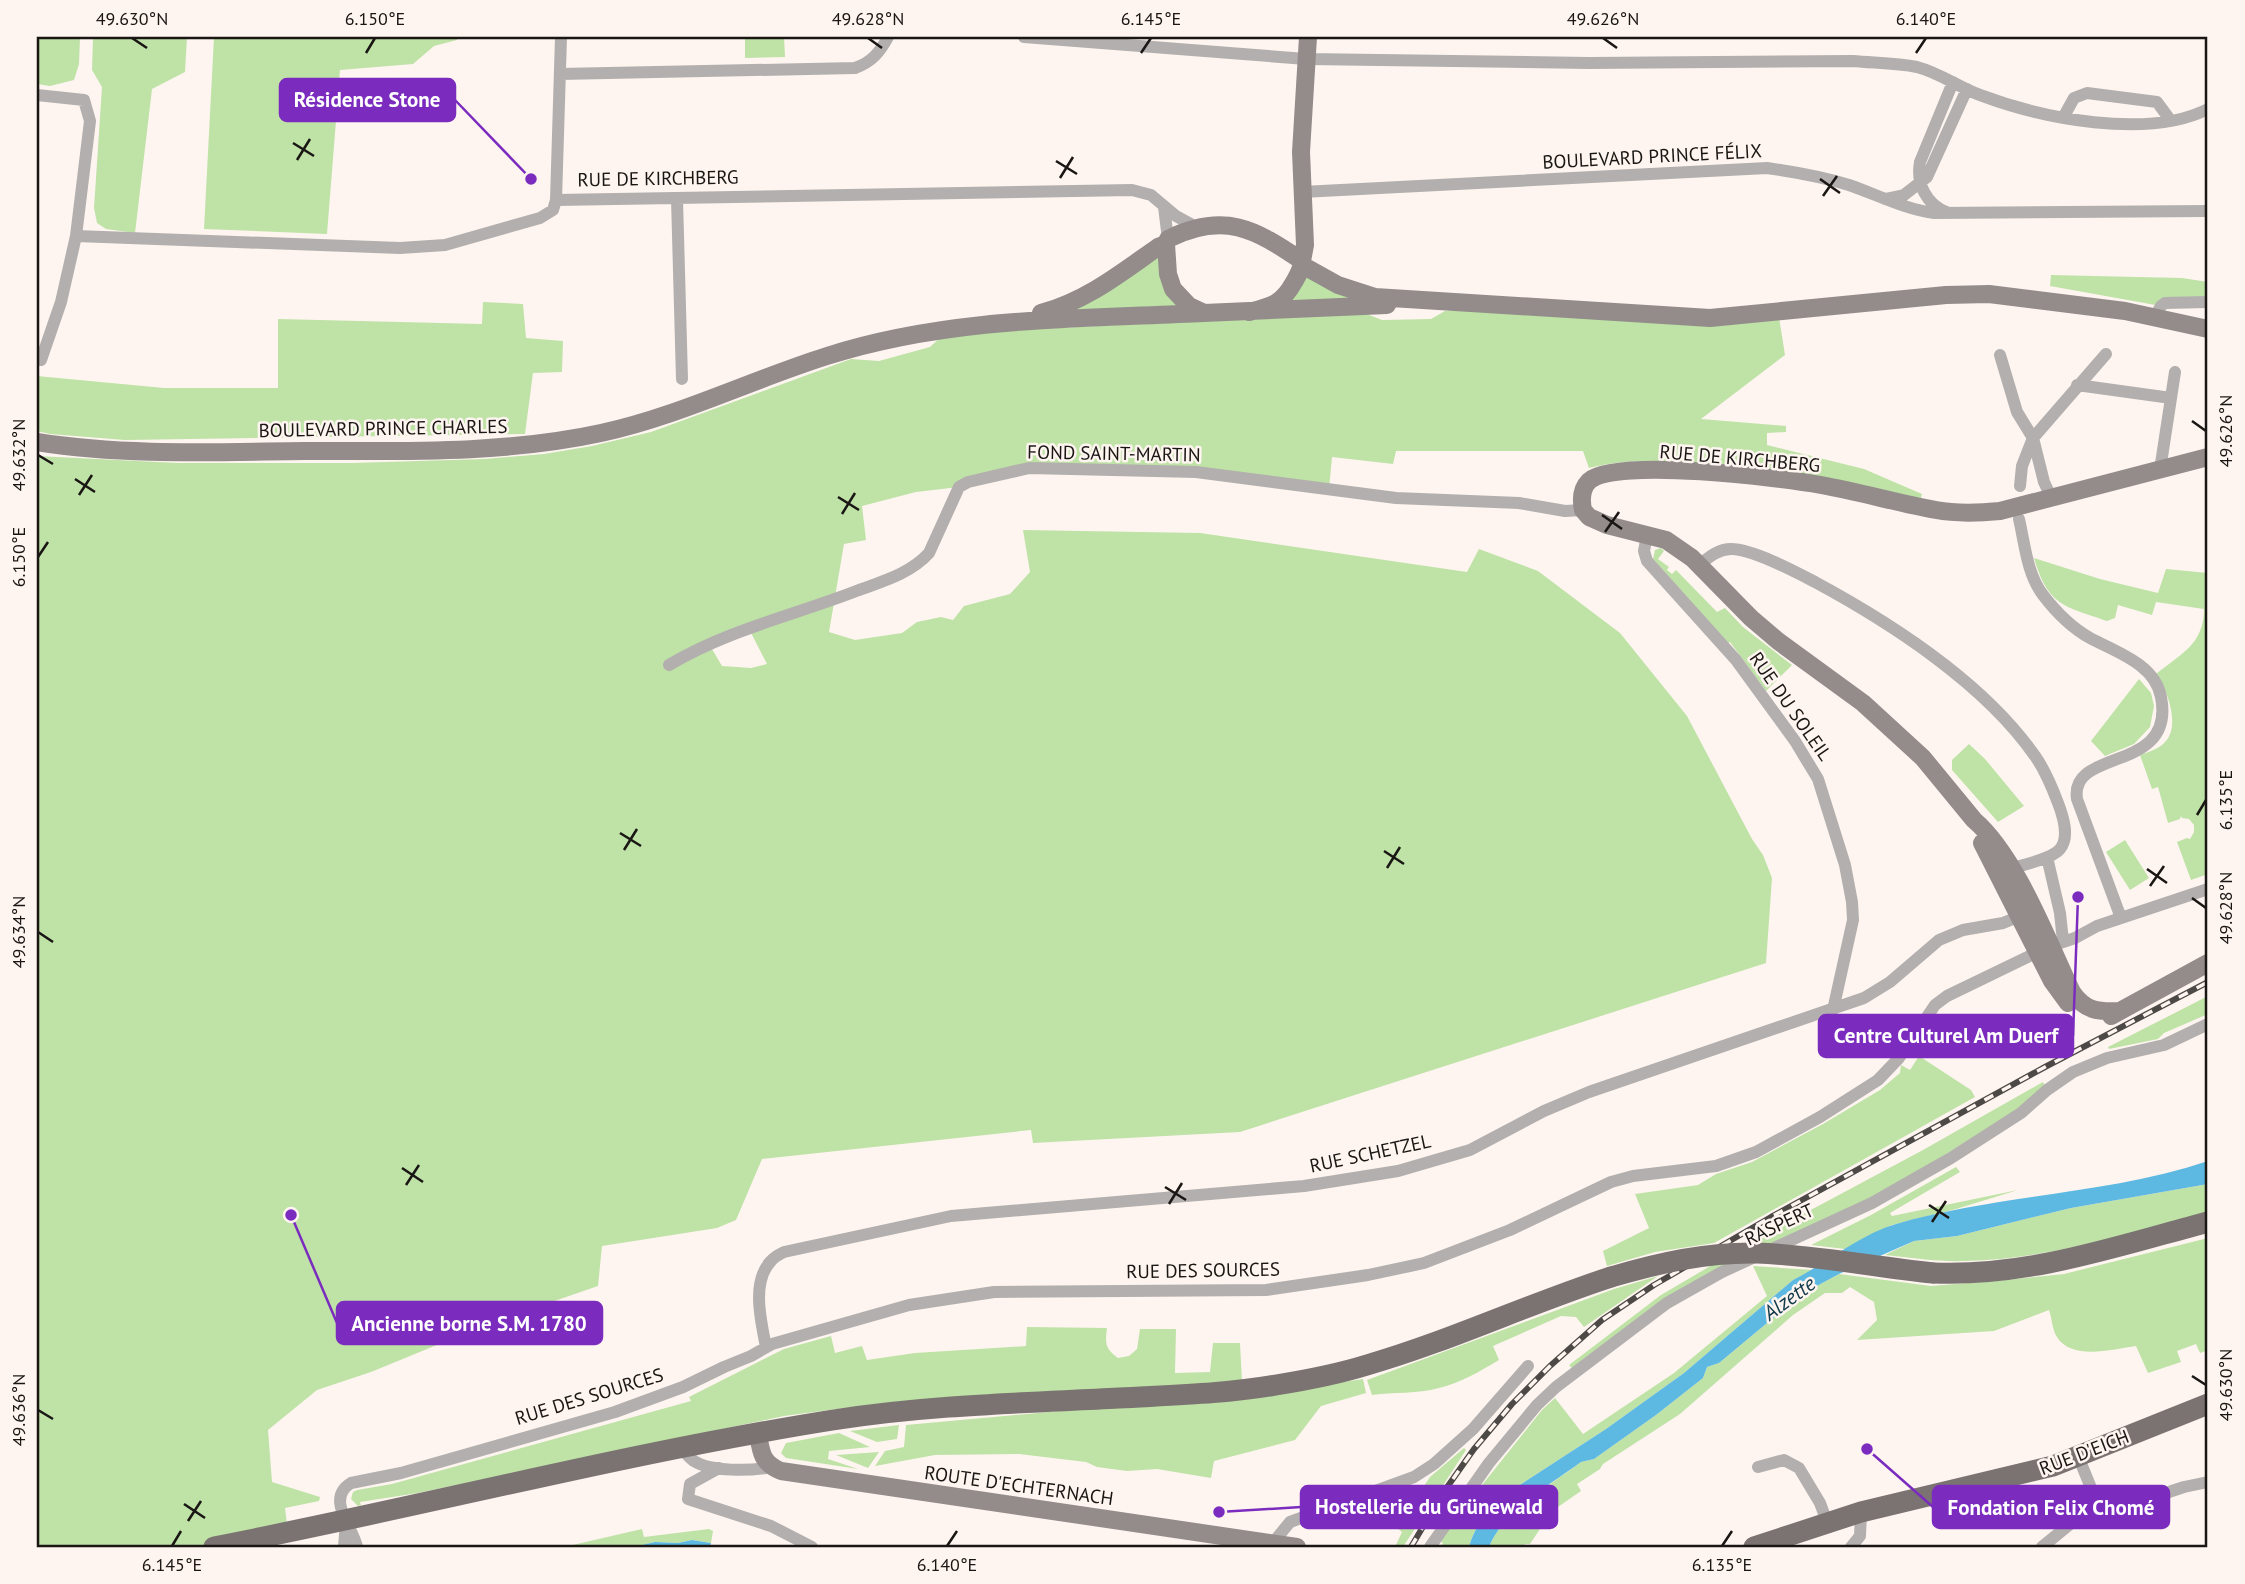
<svg xmlns="http://www.w3.org/2000/svg" width="2245" height="1584" font-family="'PT Sans',sans-serif">
  <style>
    .green { fill: #bfe2a6; fill-rule: evenodd }
    .water { fill: #5eb9e2 }
    .lines { fill: none; stroke-linecap: round; stroke-linejoin: round }
    .street { stroke: #b3afae; stroke-width: 12 }
    .secondary { stroke: #938c8b; stroke-width: 18 }
    .primary { stroke: #7b7372; stroke-width: 21 }
    .rail-casing { stroke: #4d4946; stroke-width: 6 }
    .rail { stroke: #fef5f0; stroke-width: 3.5; stroke-dasharray: 10; stroke-linecap: butt }
    .primary-bridge { stroke: #7b7372; stroke-width: 21 }
    .ticks { fill: none; stroke: #191614; stroke-width: 2.5 }
    .labels { text-anchor: middle; dominant-baseline: central; stroke-width: 5; stroke-linejoin: round; paint-order: stroke }
    .street-label { font-size: 19px; fill: #191614; stroke: #fef5f0 }
    .water-label { font-size: 21px; font-style: italic; fill: #10394a; stroke: #fef5f0 }
    .leader { fill: none; stroke: #7b2cbf; stroke-width: 2.5 }
    .callout-dot { fill: #7b2cbf; stroke: #fef5f0; stroke-width: 2.5 }
    .callout { fill: #7b2cbf; stroke: #7b2cbf; stroke-width: 2.5 }
    .callout-label { font-size: 21px; text-anchor: middle; font-weight: bold; fill: #fff }
    .neatline { fill: none; stroke: #191614; stroke-width: 2.5 }
    .ticks-label { font-size: 18px; text-anchor: middle; fill: #191614 }
  </style>
  <rect width="100%" height="100%" fill="#fef5f0"/>
  <path class="green" d="M37 37H80L79 64 74 80 50 86 37 84Z
    M93 37H187L185 72 152 89 135 233 106 229 97 223 94 208 102 87 92 70Z
    M214 37H457V40L434 46 413 64 340 70 327 234 204 229Z
    M745 37H784L785 57 745 58Z
    M1158 251 1181 306 1079 313 1072 307Z
    M1305 274 1358 299 1288 305Z
    M2051 275 2182 278 2208 282V302L2161 306 2050 286Z
    M483 302 523 304 526 338 563 341 562 372 533 373 525 434 125 440 50 434 37 431V376L164 388H278V319L482 324Z
    M1525 307 1778 311 1785 355 1701 419 1786 426V432L1767 433V445L1864 469 1922 494 1921 498C1855 484 1789 472 1721 466 1678 461 1631 457 1589 468L1583 451H1396L1393 464 1332 457 1329 489 1196 472 1029 468 959 487 916 492 862 506 866 540 844 544 829 632 855 640 902 633 917 622 941 617 953 620 964 606 1010 594 1030 572 1023 530 1200 533 1467 572 1479 549 1538 571 1620 633 1687 716 1752 839 1763 855 1772 878 1766 963 1240 1132 1033 1143 1031 1130 762 1159 736 1220 717 1228 602 1246 598 1286 488 1324 371 1372 317 1390 268 1430 272 1482 320 1497 319 1501 285 1508 288 1533 214 1547H37V456L178 463H352L484 459 544 454 592 446 651 432 851 359 879 361 930 347 942 336 994 331 1364 313 1382 320 1431 319 1445 311ZM749 629 767 664 751 668 722 666 709 644Z
    M1661 548 1664 551 1658 559 1669 567 1667 570 1672 574 1676 570 1717 612 1725 608 1743 627 1792 665 1766 691 1730 642 1728 643 1653 559 1655 550Z
    M2034 558 2100 579 2158 593 2166 569 2208 573V874L2191 880 2177 842 2187 838 2190 839 2194 832V825L2189 819 2182 818 2181 816 2180 819 2168 823 2158 787 2152 789 2140 755C2148 752 2159 749 2165 742 2181 726 2167 689 2156 674 2181 654 2204 644 2204 609L2156 602 2152 615 2118 605 2115 618 2107 621C2064 606 2048 606 2034 558Z
    M2139 679 2151 693 2154 706 2150 727 2134 744 2105 756 2091 741Z
    M1969 744 1985 759 2024 806 1998 822 1952 770V760Z
    M2125 840 2149 878 2130 890 2106 852Z
    M2208 996V1014L2164 1033 2158 1039 2109 1049 2108 1047Z
    M1919 1056 1971 1090 1975 1097 1714 1243 1655 1252 1607 1266 1603 1251 1649 1228 1635 1194 1698 1185 1716 1174 1752 1162 1823 1124 1880 1090 1900 1073 1901 1065 1910 1070Z
    M2043 1082 2046 1087 2015 1112 1891 1188 1780 1241 1572 1368 1569 1365 1661 1295 1753 1241 1923 1150Z
    M1956 1167 1960 1172 1890 1213 1892 1216 2018 1190 1956 1209 1892 1225 1845 1249 1811 1245 1871 1215Z
    M2208 1184V1213C2129 1233 2048 1259 1966 1261 1939 1262 1912 1258 1885 1255L1914 1241 1957 1236 2071 1208Z
    M2208 1238V1350L2200 1353 2196 1344 2177 1351 2181 1362 2148 1373 2136 1346C2113 1349 2072 1361 2057 1337 2052 1330 2052 1318 2049 1310L1994 1331 1857 1340 1877 1320 1874 1302 1850 1287 1842 1293H1825L1793 1315 1680 1414 1603 1464 1600 1469 1577 1484 1581 1491 1555 1509 1558 1514 1542 1526 1530 1544H1525L1524 1547H1489C1503 1511 1551 1485 1581 1462L1594 1459 1656 1415 1703 1378 1707 1367 1719 1363 1802 1294 1839 1274 1931 1286 2006 1280 2064 1274Z
    M1753 1266 1814 1270 1793 1280 1684 1373 1606 1429 1509 1492C1491 1507 1475 1524 1469 1547H1441L1443 1543 1440 1541 1462 1510 1542 1410 1555 1398 1583 1434 1674 1373 1767 1296Z
    M1658 1276 1584 1327 1576 1317 1561 1316 1493 1346 1499 1360C1480 1371 1461 1383 1439 1388 1417 1394 1394 1392 1372 1395L1367 1380 1614 1289Z
    M1027 1327 1107 1328C1105 1343 1105 1349 1118 1358L1129 1356 1137 1349 1140 1329H1176L1175 1373 1210 1372 1213 1343H1240L1242 1381 837 1409 784 1416 418 1493 360 1502 361 1505 358 1506 351 1499 353 1492 357 1490 392 1484 691 1401 689 1397 784 1349 831 1336 835 1353 862 1346 867 1360 915 1353 1026 1346Z
    M1363 1379 1366 1393 1321 1406 1295 1440 1214 1461 1211 1478 1157 1469 1127 1471 1097 1467 1086 1462 1019 1454 935 1455 875 1466 885 1451 904 1447 906 1425 1103 1407 1216 1402Z
    M899 1425 897 1439 877 1442 850 1431Z
    M839 1433 870 1447 829 1451 828 1459 858 1469 786 1458 781 1453 786 1443Z
    M1464 1448 1466 1450 1403 1547H1395L1402 1532 1397 1528 1396 1514 1403 1518 1430 1477Z
    M879 1452 868 1468 836 1455Z
    M642 1529 644 1537 709 1529 713 1531 711 1543 692 1540 678 1543 655 1542 633 1547H564Z"/>
  <path class="water" d="M2208 1161V1184L2071 1208 1957 1236 1914 1241 1839 1274 1802 1294 1719 1363 1707 1367 1703 1378 1656 1415 1594 1459 1581 1462C1550 1485 1503 1511 1489 1547H1469C1475 1524 1491 1507 1509 1492L1606 1429 1684 1373 1793 1280C1827 1263 1859 1235 1896 1224 1998 1194 2107 1195 2208 1161Z
    M692 1540 711 1543 710 1547H633L655 1542 678 1543Z"/>
  <g class="lines">
    <path class="street" d="M1024 37 1306 59 1589 63 1853 61C1874 63 1896 63 1917 67 1940 73 1958 87 1980 95 2041 118 2147 140 2208 109
      M560 74 855 68C872 62 880 52 888 37
      M37 95 84 100 90 121 76 236 400 248 445 245 540 218 553 210 556 200 561 37
      M2063 118 2074 98 2087 93 2157 102 2171 121
      M1302 192 1767 168C1795 172 1823 177 1849 185 1878 195 1904 209 1934 213L2208 211
      M677 199 682 379
      M1885 199 1904 195 1927 177 1967 89
      M556 200 1132 190 1151 195 1176 216 1198 228
      M1164 207 1168 239
      M1948 213C1926 205 1916 183 1920 162L1953 82
      M2155 316 2161 306 2165 303 2208 302
      M2000 355 2017 412 2033 438 2044 482 2052 499
      M41 360 61 302 76 236
      M2077 385 2171 398 2160 470
      M2171 398 2175 372
      M2020 486 2022 466 2033 438 2106 354
      M2019 519C2025 545 2027 574 2043 595 2056 612 2072 628 2090 638 2116 652 2155 664 2161 697 2176 774 2069 747 2077 799L2121 918
      M1647 535 1644 551 1647 561 1736 660 1795 741 1818 779 1845 865 1852 902 1853 920 1833 1010
      M1699 565C1709 557 1718 549 1731 549 1753 549 1796 572 1815 582 1891 623 1985 684 2035 756 2045 770 2052 787 2058 803 2063 816 2070 837 2060 849 2053 858 2024 865 2012 868
      M669 665C727 630 795 615 859 590 884 581 911 573 929 553L959 487 968 482 1029 468 1196 472 1396 498 1519 503 1565 511 1583 510
      M2047 857 2060 913 2063 941
      M2051 946 2075 938 2097 926 2208 889
      M766 1347C761 1321 751 1282 771 1261 774 1257 780 1254 784 1252L951 1216 1304 1186 1398 1171 1470 1150 1544 1111 1589 1092 1864 998 1890 982 1939 940 1963 930 2003 923 2020 916
      M682 1449C685 1452 689 1458 694 1461 711 1472 751 1471 771 1467
      M1758 1467 1784 1460 1799 1468 1820 1503 1827 1522
      M719 1468 690 1484 688 1499 771 1526 812 1547
      M2098 1505 2104 1510 2111 1511 2184 1487 2208 1482
      M1272 1544 1290 1522 1414 1477 1434 1464 1473 1429 1528 1366
      M344 1547 346 1522
      M357 1547C353 1527 325 1499 351 1483L401 1473 615 1412 683 1387 724 1367 751 1356 772 1344 909 1305 994 1292 1266 1290 1368 1275 1424 1263 1510 1230 1611 1182 1633 1176 1716 1166 1756 1152 1820 1117 1878 1080 1899 1058 1935 1005 1947 996 2038 952
      M1430 1547 1489 1463 1537 1405 1556 1387 1667 1303 1722 1272 1872 1203 1951 1158 2021 1113 2047 1090 2073 1072 2107 1058 2164 1045 2208 1024
      M1851 1547 1860 1536 1861 1512
      M2042 1547 2081 1515 2098 1505 2078 1456"/>
    <path class="secondary" d="M1302 261 1305 245 1301 152 1308 37
      M1302 265 1338 285 1375 297 1710 318 1946 295 1989 294 2125 311 2208 329
      M1249 312C1272 306 1282 304 1294 282 1298 275 1302 269 1302 261 1255 229 1224 211 1168 239L1166 244 1168 274 1173 289 1189 306 1204 313 1387 305
      M1041 313C1086 301 1121 273 1158 247L1166 244
      M37 442C125 456 215 452 304 451 404 451 504 454 601 433 679 416 751 380 827 356 949 317 1077 319 1204 313
      M1982 843 2052 981 2068 1003
      M2119 1011C2098 1012 2085 1011 2072 992 2048 942 2016 856 1974 820L1923 758 1863 703 1778 641 1751 618 1692 558 1666 540 1607 525 1589 517 1583 510C1581 500 1581 489 1589 481 1615 457 1783 478 1821 485 1860 492 1898 503 1936 510 1957 514 1979 513 2000 511L2208 457
      M2111 1016 2208 963
      M758 1434C761 1453 762 1463 781 1471L1297 1547"/>
    <path class="primary" d="M1933 1273C2028 1277 2118 1246 2208 1222
      M214 1547C421 1507 625 1453 833 1420 927 1405 1024 1403 1119 1398 1172 1395 1224 1394 1276 1385 1307 1380 1338 1374 1367 1365 1450 1341 1528 1304 1611 1277
      M1754 1547 1861 1512 2053 1466 2208 1404"/>
    <defs>
      <path id="rail" d="M1411 1547 1443 1493 1474 1449 1512 1404 1550 1366 1602 1320 1654 1285 1771 1217 2045 1067 2208 982"/>
    </defs>
    <use href="#rail" class="rail-casing"/>
    <use href="#rail" class="rail"/>
    <path class="primary-bridge" d="M1611 1277C1659 1263 1707 1252 1757 1253 1816 1255 1874 1267 1933 1273"/>
  </g>
  <path class="ticks" d="M132 38 147 48M868 38 882 48M1603 38 1617 48M366 53 375 38M1141 53 1151 38M1916 53 1926 38M293 143 314 156M297 160 310 139M1056 161 1077 174M1060 178 1073 157M1820 179 1840 193M1823 196 1837 176M2192 421 2206 431M38 455 53 464M75 479 95 492M79 495 92 475M838 497 859 510M842 514 855 493M1602 515 1622 529M1605 532 1619 512M38 557 48 542M2197 815 2206 800M620 833 641 846M624 850 637 829M1384 851 1404 864M1387 868 1400 847M2147 869 2167 883M2150 886 2164 866M2192 898 2206 908M38 932 53 942M402 1168 423 1182M406 1185 419 1165M1165 1187 1186 1200M1169 1204 1182 1183M1929 1205 1949 1218M1932 1222 1946 1201M2192 1376 2206 1385M38 1410 53 1419M184 1504 205 1518M188 1521 201 1501M172 1546 181 1531M947 1546 957 1531M1722 1546 1732 1531"/>
  <g class="labels">
    <g class="street-label">
      <text transform="translate(1652 156) rotate(-3)">BOULEVARD PRINCE FÉLIX</text>
      <text transform="translate(658 178) rotate(-1)">RUE DE KIRCHBERG</text>
      <text transform="translate(383 428) rotate(-1)">BOULEVARD PRINCE CHARLES</text>
      <text transform="translate(1114 453) rotate(1)">FOND SAINT-MARTIN</text>
      <text transform="translate(1740 458) rotate(5)">RUE DE KIRCHBERG</text>
      <text transform="translate(1791 706) rotate(55)">RUE DU SOLEIL</text>
      <text transform="translate(1370 1153) rotate(-12)">RUE SCHETZEL</text>
      <text transform="translate(1779 1224) rotate(-25)">RASPERT</text>
      <text transform="translate(1203 1270) rotate(-1)">RUE DES SOURCES</text>
      <text transform="translate(589 1396) rotate(-17)">RUE DES SOURCES</text>
      <text transform="translate(2084 1452) rotate(-21)">RUE D'EICH</text>
      <text transform="translate(1019 1485) rotate(8)">ROUTE D'ECHTERNACH</text>
    </g>
    <g class="water-label">
      <text transform="translate(1789 1298) rotate(-36)">Alzette</text>
    </g>
  </g>
  <path class="leader" d="M531 179L455 100M2078 897L2073 1036M291 1215L337 1323M1219 1512L1301 1507M1867 1449L1933 1507"/>
  <g class="callout-dot">
    <circle cx="531" cy="179" r="7"/>
    <circle cx="2078" cy="897" r="7"/>
    <circle cx="291" cy="1215" r="7"/>
    <circle cx="1219" cy="1512" r="7"/>
    <circle cx="1867" cy="1449" r="7"/>
  </g>
  <g class="callout">
    <rect x="280" y="79" width="175" height="42" rx="7"/>
    <rect x="1819" y="1015" width="254" height="42" rx="7"/>
    <rect x="337" y="1302" width="265" height="42" rx="7"/>
    <rect x="1301" y="1486" width="256" height="42" rx="7"/>
    <rect x="1933" y="1486" width="236" height="42" rx="7"/>
  </g>
  <g class="callout-label">
    <text x="367" y="107">Résidence Stone</text>
    <text x="1946" y="1043">Centre Culturel Am Duerf</text>
    <text x="469" y="1331">Ancienne borne S.M. 1780</text>
    <text x="1429" y="1514">Hostellerie du Grünewald</text>
    <text x="2051" y="1515">Fondation Felix Chomé</text>
  </g>
  <rect width="2245" height="1584" fill="none" stroke="#fef5f0" stroke-width="77"/>
  <rect x="38" y="38" width="2168" height="1508" class="neatline"/>
  <g class="ticks-label">
    <text x="132" y="25">49.630°N</text>
    <text x="375" y="25">6.150°E</text>
    <text x="868" y="25">49.628°N</text>
    <text x="1151" y="25">6.145°E</text>
    <text x="1603" y="25">49.626°N</text>
    <text x="1926" y="25">6.140°E</text>
    <text transform="translate(2226 431) rotate(-90)" y="6">49.626°N</text>
    <text transform="translate(19 455) rotate(-90)" y="6">49.632°N</text>
    <text transform="translate(19 557) rotate(-90)" y="6">6.150°E</text>
    <text transform="translate(2226 800) rotate(-90)" y="6">6.135°E</text>
    <text transform="translate(2226 908) rotate(-90)" y="6">49.628°N</text>
    <text transform="translate(19 932) rotate(-90)" y="6">49.634°N</text>
    <text transform="translate(2226 1385) rotate(-90)" y="6">49.630°N</text>
    <text transform="translate(19 1410) rotate(-90)" y="6">49.636°N</text>
    <text x="172" y="1571">6.145°E</text>
    <text x="947" y="1571">6.140°E</text>
    <text x="1722" y="1571">6.135°E</text>
  </g>
</svg>
